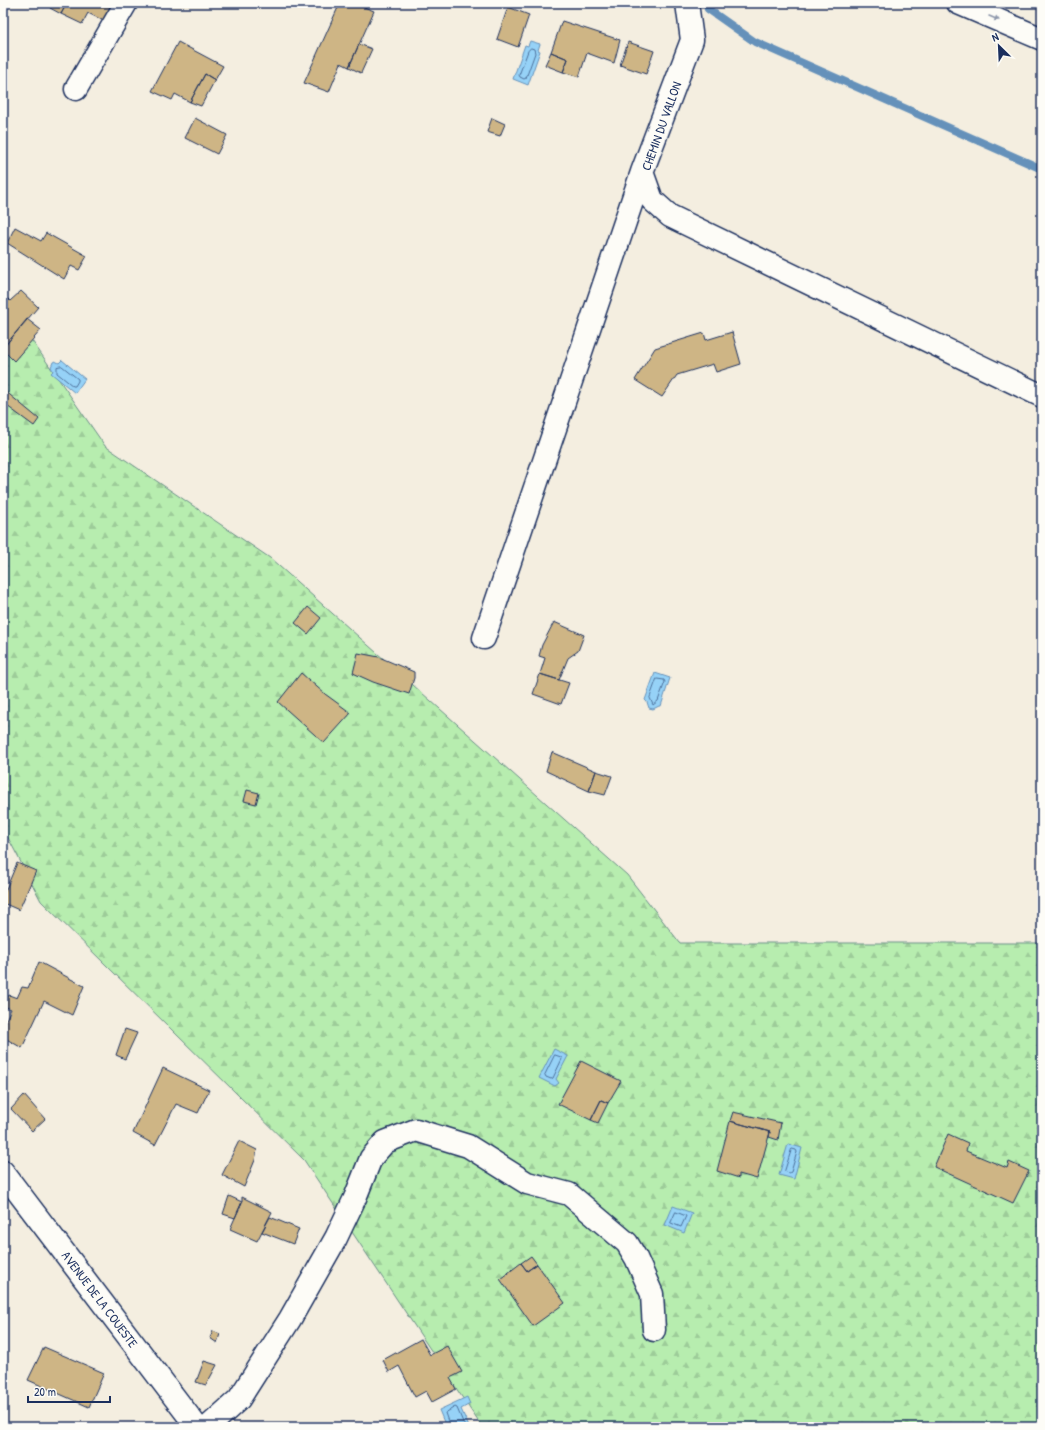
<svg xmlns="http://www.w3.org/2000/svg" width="1045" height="1430" font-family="'Patrick Hand',sans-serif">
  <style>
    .forest { fill: url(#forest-firs); stroke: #698e86 }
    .water { fill: #96d2f7; stroke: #6591ba }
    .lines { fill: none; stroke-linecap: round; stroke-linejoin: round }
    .shore { stroke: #4c709b; stroke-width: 1 }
    .stream { stroke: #6591ba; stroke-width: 8 }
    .building { fill: #ceb585; stroke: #1b2f5e }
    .minor-casing { stroke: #1b2f5e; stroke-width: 25 }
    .highway-casing { stroke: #1b2f5e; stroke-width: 25 }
    .minor { stroke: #fdfcf7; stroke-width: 22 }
    .highway { stroke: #fdfcf7; stroke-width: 22 }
    .oneway { fill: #8c96aa }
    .labels { text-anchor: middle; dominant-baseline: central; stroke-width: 4; stroke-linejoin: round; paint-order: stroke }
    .street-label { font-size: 13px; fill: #1b2f5e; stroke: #fdfcf7 }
  </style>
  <defs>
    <pattern id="forest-firs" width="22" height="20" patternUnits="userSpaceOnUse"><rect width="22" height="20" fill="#b7edaf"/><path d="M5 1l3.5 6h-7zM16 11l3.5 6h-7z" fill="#9dcc99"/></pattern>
  </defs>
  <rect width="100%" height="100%" fill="#f4eee0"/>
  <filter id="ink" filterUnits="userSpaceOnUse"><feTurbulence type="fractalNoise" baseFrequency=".025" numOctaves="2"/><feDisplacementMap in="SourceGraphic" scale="8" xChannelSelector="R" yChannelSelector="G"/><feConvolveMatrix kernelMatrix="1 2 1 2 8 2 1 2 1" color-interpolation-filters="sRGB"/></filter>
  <g filter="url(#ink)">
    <path class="forest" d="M3 299 105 446 270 558 627 875 680 943H1042V1427H482L304 1160 41 901 3 828Z"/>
    <path class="water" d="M530 41 540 44 538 50 540 51 528 85 513 79 525 45 528 46Z
      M62 360 85 379 75 393 51 373 53 371 51 367 53 362 55 361 59 363Z
      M655 673 670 678 661 706H659L653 709 649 708 647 702 645 700Z
      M554 1049 568 1056 556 1079 559 1083 555 1086 539 1078Z
      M788 1144 802 1148 794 1179 779 1175Z
      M673 1206 692 1213 684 1233 665 1225Z
      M467 1397 470 1404 461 1409 469 1427H446L439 1410Z"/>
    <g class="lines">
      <path class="shore" d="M531 48 534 49 535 53 526 78 524 79 520 77 519 75 528 51Z
        M62 366 78 379V381L75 386H73L57 373V367Z
        M657 679 664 680 665 682 658 701 653 705 650 698Z
        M555 1055 561 1057 562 1059 553 1078 551 1079 546 1077 545 1075Z
        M792 1149 796 1150 797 1152 791 1172 789 1173 786 1172 785 1171Z
        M676 1212 686 1216 681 1227 671 1223Z
        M450 1427 445 1413 455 1407 457 1408 465 1427"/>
      <path class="stream" d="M708 9 755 42 1042 169"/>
    </g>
    <path class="building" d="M53 3H67L61 14 50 8Z
      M67 3H116L106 22 88 13 82 24 61 14Z
      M340 3H354L374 11 349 67 341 63 329 92 304 83Z
      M508 7 529 15 518 47 497 39Z
      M562 21 620 40 614 63 587 53 579 77 563 72 568 59 551 52Z
      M178 42 223 66 215 80 205 74 190 102 175 94 172 100 152 91Z
      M628 42 654 51 646 74 620 65Z
      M359 44 372 49 361 73 349 67Z
      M551 52 568 59 563 72 545 65Z
      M205 74 215 80 201 106 190 102Z
      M195 118 227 135 217 154 185 138Z
      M492 118 505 124 500 136 487 132Z
      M15 227 41 241 46 233 87 256 79 270 71 266 64 279 7 243Z
      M21 291 38 307 3 348V297L4 295 10 301Z
      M27 319 41 330 14 361 3 350V348Z
      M732 332 741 364 716 372 713 364 677 375 662 397 635 380 655 348 704 333 706 340Z
      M4 390 39 419 34 426 3 403V392Z
      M308 607 321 618 308 634 295 623Z
      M554 622 584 635 578 651 568 658 559 680 540 674 545 658 539 656 542 645Z
      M358 653 379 657 414 672V678L409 694 373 682 353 673Z
      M301 673 325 694 351 713 324 743 278 702Z
      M540 674 569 683 561 704 533 694Z
      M552 752 596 771 589 791 546 771Z
      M596 771 612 776 605 795 589 791Z
      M247 790 259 793 256 804 244 801Z
      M17 863 36 871 19 910 3 903V896Z
      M39 962 84 986 72 1015 44 1001 22 1048 3 1037V1026L11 1009 3 1006V1005L9 995 17 998 22 987 28 988Z
      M125 1029 137 1033 125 1059 116 1055Z
      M581 1061 621 1081 608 1103 601 1100 591 1120 558 1104Z
      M163 1068 209 1090 198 1113 176 1104 155 1145 133 1133Z
      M24 1095 45 1119 32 1131 11 1109Z
      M601 1100 608 1103 598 1123 591 1120Z
      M733 1112 781 1123 778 1140 769 1137 770 1132 730 1121Z
      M730 1121 770 1132 757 1179 739 1174V1178L717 1171Z
      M948 1134 968 1143 966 1151 1007 1168 1009 1162 1029 1171 1013 1203 934 1167Z
      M239 1141 257 1150 255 1160 244 1187 222 1175Z
      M229 1196 242 1202 235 1218 223 1214Z
      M242 1197 272 1212 257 1241 230 1229 242 1202Z
      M270 1217 299 1229 293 1244 262 1232Z
      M531 1256 537 1264 527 1271 521 1263Z
      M521 1263 527 1271 537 1264 565 1303 533 1326 500 1279Z
      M213 1331 220 1334 217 1343 210 1338Z
      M421 1339 430 1355 447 1346 462 1372 450 1378 456 1389 432 1402 426 1391 415 1397 399 1366 389 1372 383 1360Z
      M44 1347 104 1373 89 1407 28 1380Z
      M204 1361 217 1365 206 1385 196 1382Z"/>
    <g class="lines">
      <defs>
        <path id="minor" d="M687 3 692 40 642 172 652 200 670 216 1042 396
          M76 89 126 3
          M484 638 642 172
          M3 1172 197 1427
          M208 1427 239 1399 290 1319 336 1238 355 1198 371 1158 385 1142 416 1130 468 1146 527 1183 569 1194 627 1243 636 1258 652 1294 654 1330"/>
        <path id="highway" d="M958 3 1042 39"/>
      </defs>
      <use href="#minor" class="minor-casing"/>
      <use href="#highway" class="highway-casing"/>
      <use href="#minor" class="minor"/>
      <use href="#highway" class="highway"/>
    </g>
    <defs><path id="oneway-solid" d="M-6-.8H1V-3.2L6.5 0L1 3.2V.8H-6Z"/></defs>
    <use class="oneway" href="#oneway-solid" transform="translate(994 18) rotate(23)"/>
  </g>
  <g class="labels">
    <g class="street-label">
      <text transform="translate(661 126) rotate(-70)">CHEMIN DU VALLON</text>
      <text transform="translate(100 1299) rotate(53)">AVENUE DE LA COUESTE</text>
    </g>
  </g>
  <rect width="1045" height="1430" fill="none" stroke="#fdfcf7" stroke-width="16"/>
  <rect x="8" y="8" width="1029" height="1414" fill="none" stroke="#1b2f5e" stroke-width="1.5" filter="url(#ink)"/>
  <g transform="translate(999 46) rotate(336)" stroke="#fdfcf7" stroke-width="3" paint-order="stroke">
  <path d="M0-3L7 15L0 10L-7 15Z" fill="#1b2f5e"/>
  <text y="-6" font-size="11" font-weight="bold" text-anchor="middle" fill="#1b2f5e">N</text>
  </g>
  <path d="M28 1396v6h82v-6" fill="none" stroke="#1b2f5e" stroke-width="2"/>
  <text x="34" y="1396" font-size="12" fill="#1b2f5e" stroke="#fdfcf7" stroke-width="3" paint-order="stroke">20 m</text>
</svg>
